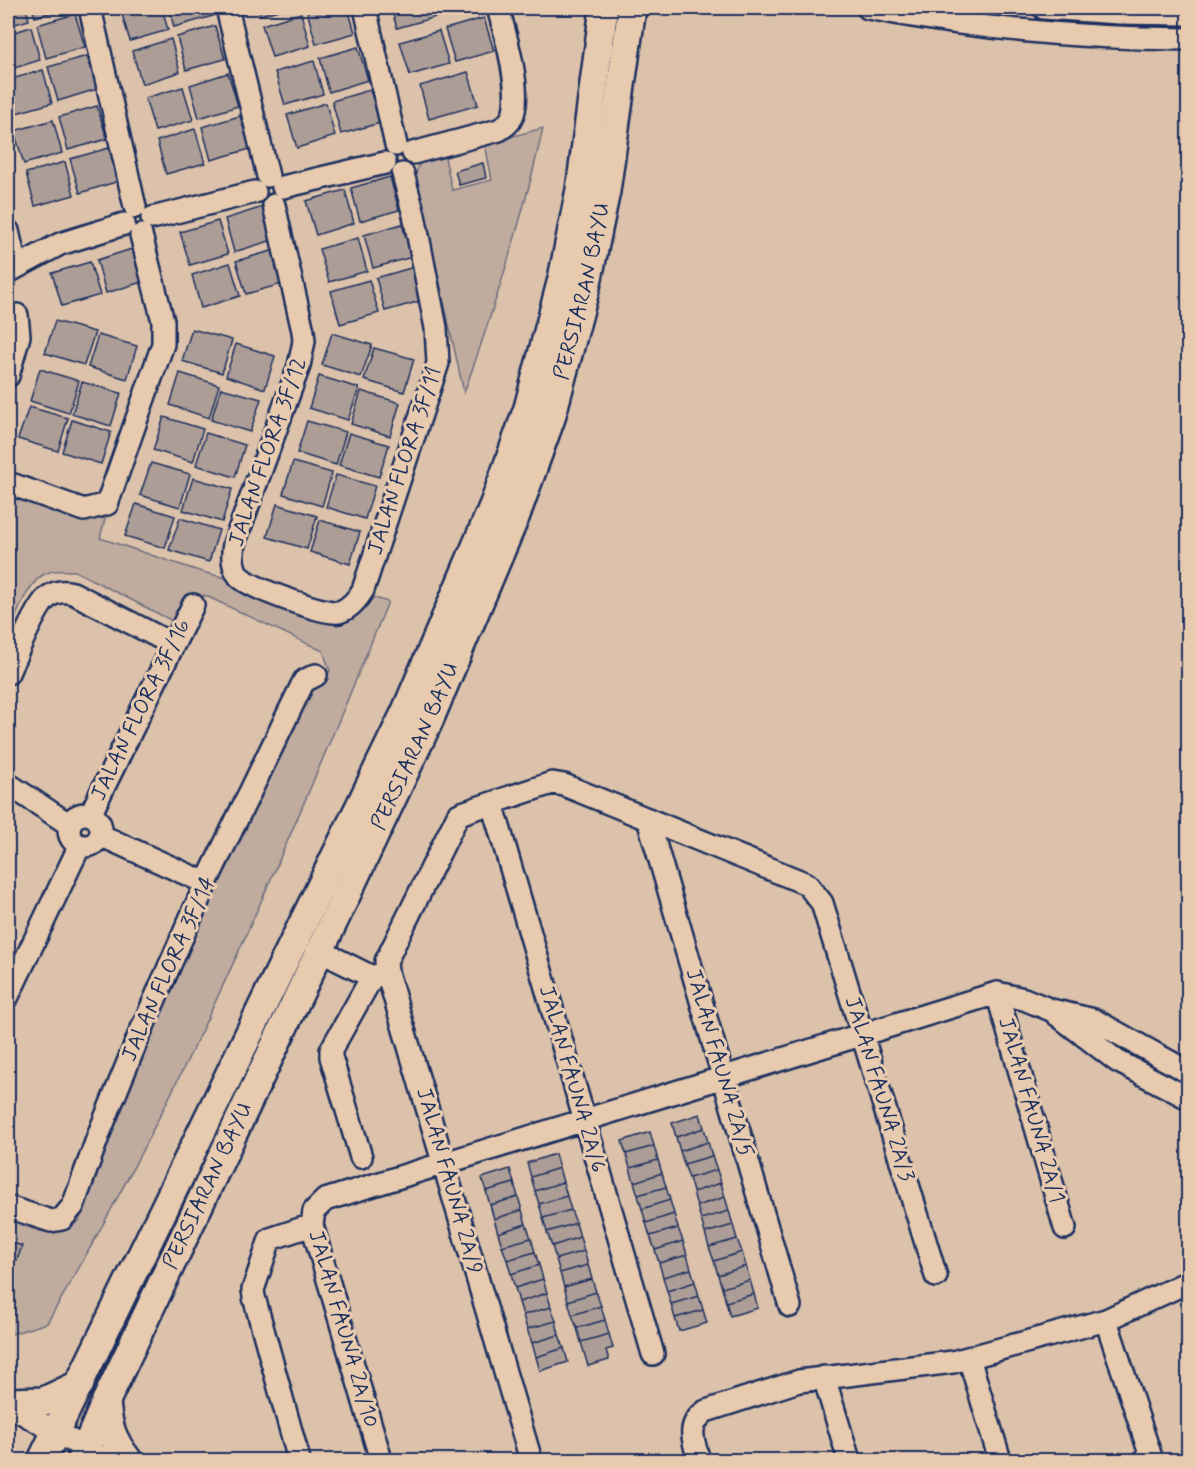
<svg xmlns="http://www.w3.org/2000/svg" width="1196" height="1468" font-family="Mynerve,sans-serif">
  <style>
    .green { fill: #bfac9f; stroke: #6d6e7e; stroke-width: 1.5 }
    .building { fill: #ac9d97; stroke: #1b2f5e; stroke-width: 1.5 }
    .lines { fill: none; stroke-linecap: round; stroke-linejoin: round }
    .minor-casing { stroke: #1b2f5e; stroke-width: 26 }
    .major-casing { stroke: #1b2f5e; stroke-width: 32 }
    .minor { stroke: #e8cbaf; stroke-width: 21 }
    .major { stroke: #e8cbaf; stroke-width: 27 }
    .labels { text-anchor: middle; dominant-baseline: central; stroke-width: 6; stroke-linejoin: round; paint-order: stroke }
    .street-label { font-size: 22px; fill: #1b2f5e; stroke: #e8cbaf }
  </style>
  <rect width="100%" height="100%" fill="#dcc2aa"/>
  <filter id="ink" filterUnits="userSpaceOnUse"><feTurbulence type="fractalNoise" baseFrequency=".0167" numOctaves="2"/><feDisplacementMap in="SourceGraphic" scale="12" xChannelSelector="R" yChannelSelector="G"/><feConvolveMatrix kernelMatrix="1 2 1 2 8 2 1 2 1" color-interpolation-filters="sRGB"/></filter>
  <g filter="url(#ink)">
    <path class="green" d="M543 128C523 219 495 306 464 393L416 175C418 158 430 157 444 153L452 190 492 180 485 144Z
      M8 488 105 519 100 538 202 572 255 585 328 611 361 594 388 602C287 848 183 1094 47 1323L8 1335V1219C35 1230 53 1242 79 1221L120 1104 186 945 306 689 324 678 330 671 323 651 204 595 186 628 75 571C66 571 56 569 47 573 28 579 15 619 8 636Z"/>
    <path class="building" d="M8 8H26L29 20 8 26Z
      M32 8H69L35 17Z
      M120 8H162L168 30 130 41Z
      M169 8H211L213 16 174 27Z
      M258 8H286L260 15Z
      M319 8H348L355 33 316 44 307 11Z
      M391 8H433L436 17 397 28Z
      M440 8H465L442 14Z
      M301 13 310 46 272 57 262 25Z
      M75 14 85 47 46 58 37 25Z
      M484 18 494 51 455 62 445 29Z
      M215 26 225 59 186 70 177 37Z
      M31 27 40 60 8 70V34Z
      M439 31 449 64 410 75 400 42Z
      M171 39 180 72 142 84 132 51Z
      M358 47 368 80 329 92 320 58Z
      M87 56 97 89 58 101 48 67Z
      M314 61 323 94 285 105 275 72Z
      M43 70 52 103 13 114 8 94V80Z
      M468 72 478 105 429 119 420 86Z
      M228 73 238 106 199 118 190 85Z
      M183 87 193 120 155 131 145 98Z
      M370 90 380 123 341 134 332 101Z
      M326 103 335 136 297 148 287 115Z
      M97 106 107 139 68 150 59 117Z
      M240 116 250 149 211 160 202 127Z
      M53 120 62 153 24 164 14 131Z
      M195 129 205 163 166 174 157 141Z
      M109 148 119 181 80 193 70 159Z
      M65 162 74 195 35 206 26 173Z
      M483 163 486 178 459 185 455 171Z
      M390 177 399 210 360 221 351 188Z
      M345 190 354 223 316 235 306 201Z
      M263 207 273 240 234 252 225 219Z
      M218 221 228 254 190 265 180 232Z
      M402 224 412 257 373 268 364 235Z
      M358 238 367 271 329 282 319 249Z
      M135 248 145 281 106 293 97 260Z
      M275 250 285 283 246 294 236 261Z
      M90 262 100 295 62 306 52 273Z
      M230 263 240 296 201 308 192 275Z
      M414 267 424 300 385 311 376 278Z
      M369 280 379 313 340 324 331 291Z
      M55 321 95 332 84 365 45 353Z
      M192 329 232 340 222 373 182 361Z
      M332 333 372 345 361 377 322 365Z
      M98 335 137 346 127 379 88 367Z
      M236 344 275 356 265 389 226 376Z
      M374 348 414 359 404 392 364 380Z
      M40 369 79 381 69 413 30 401Z
      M180 373 219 385 209 418 170 405Z
      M319 376 359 388 348 420 309 408Z
      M82 382 121 393 111 426 72 414Z
      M221 388 261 399 250 432 211 420Z
      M361 391 400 403 390 436 351 424Z
      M29 407 68 418 58 451 18 439Z
      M164 417 203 429 193 462 153 450Z
      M72 420 111 432 101 464 62 452Z
      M307 421 346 432 336 465 297 453Z
      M206 433 245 445 235 477 196 465Z
      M349 433 389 445 379 477 339 465Z
      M293 462 332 473 322 506 283 494Z
      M151 463 190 474 180 507 140 495Z
      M336 475 375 486 365 519 326 507Z
      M193 478 232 489 222 522 183 510Z
      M136 504 175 516 165 548 125 536Z
      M277 504 317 516 307 549 267 537Z
      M180 518 219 530 209 562 169 550Z
      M320 520 360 532 350 564 310 552Z
      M700 1114 704 1128 676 1137 672 1123Z
      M704 1128 708 1142 680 1151 676 1137Z
      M650 1132 654 1146 626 1154 622 1141Z
      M708 1142 712 1156 684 1164 680 1151Z
      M654 1146 658 1160 630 1168 626 1154Z
      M555 1154 559 1168 531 1177 527 1163Z
      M712 1156 717 1170 689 1178 684 1164Z
      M658 1160 662 1173 634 1182 630 1168Z
      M559 1168 563 1182 535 1191 531 1177Z
      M510 1169 514 1183 486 1191 482 1178Z
      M717 1170 721 1183 693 1192 689 1178Z
      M662 1173 666 1187 638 1195 634 1182Z
      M563 1182 567 1196 539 1204 535 1191Z
      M514 1183 518 1197 490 1205 486 1191Z
      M721 1183 725 1197 697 1206 693 1192Z
      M666 1187 670 1200 642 1209 638 1195Z
      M567 1196 571 1210 543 1218 539 1204Z
      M518 1197 522 1210 494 1219 490 1205Z
      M725 1197 729 1211 701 1219 697 1206Z
      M670 1200 674 1214 646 1223 642 1209Z
      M522 1210 526 1224 498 1233 494 1219Z
      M571 1210 576 1223 547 1232 543 1218Z
      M729 1211 733 1225 705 1233 701 1219Z
      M674 1214 678 1228 650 1236 646 1223Z
      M576 1223 580 1237 552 1246 547 1232Z
      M526 1224 531 1238 502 1246 498 1233Z
      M733 1225 737 1239 709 1247 705 1233Z
      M678 1228 683 1241 655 1250 650 1236Z
      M580 1237 584 1251 556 1259 552 1246Z
      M531 1238 535 1252 507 1260 502 1246Z
      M737 1239 742 1252 714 1261 709 1247Z
      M8 1241 22 1246 17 1260 8 1257Z
      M683 1241 687 1255 659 1263 655 1250Z
      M584 1251 588 1265 560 1273 556 1259Z
      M535 1252 539 1265 511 1274 507 1260Z
      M742 1252 746 1266 718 1275 714 1261Z
      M687 1255 691 1269 663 1277 659 1263Z
      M539 1265 543 1279 515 1288 511 1274Z
      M588 1265 592 1279 564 1287 560 1273Z
      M746 1266 750 1280 722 1288 718 1275Z
      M691 1269 695 1282 667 1291 663 1277Z
      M543 1279 547 1293 519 1302 515 1288Z
      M592 1279 596 1292 568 1301 564 1287Z
      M750 1280 754 1294 726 1302 722 1288Z
      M695 1282 699 1296 671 1304 667 1291Z
      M596 1292 601 1306 572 1315 568 1301Z
      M547 1293 551 1307 523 1315 519 1302Z
      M754 1294 758 1308 730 1316 726 1302Z
      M699 1296 703 1310 675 1318 671 1304Z
      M601 1306 605 1320 577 1328 572 1315Z
      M551 1307 556 1321 527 1329 523 1315Z
      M703 1310 707 1323 679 1331 675 1318Z
      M605 1320 609 1334 581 1342 577 1328Z
      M556 1321 559 1335 532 1343 527 1329Z
      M609 1334 613 1348 606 1350 609 1360 588 1366 581 1342Z
      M559 1335 564 1348 536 1357 532 1343Z
      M564 1348 568 1362 540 1371 536 1357Z"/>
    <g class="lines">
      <defs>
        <path id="minor" d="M90 8 135 207
          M227 8 268 176
          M365 8 396 145
          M868 8C974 29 1081 38 1188 39
          M1044 8 1119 13 1188 14
          M413 153 499 130C505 126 509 124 512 117 523 93 505 33 498 8
          M283 187 385 163
          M274 205 303 331 304 341 299 366 234 544C232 555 232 567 239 576 247 587 326 615 339 612 349 609 358 599 363 590L438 363 436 328 414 215 403 174
          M152 218 255 192
          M8 231 16 266
          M8 272 60 244 124 224
          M8 376 19 336 17 315
          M8 483 84 510 107 504 163 344V321L141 235
          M8 673C15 657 36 607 47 598 55 591 63 591 73 593L172 644
          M8 784 70 825
          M492 803 653 1354
          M69 830a16 16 0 1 1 32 0a16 16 0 1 1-32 0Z
          M90 815 193 605
          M648 819 790 1306
          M100 835 206 883
          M320 951 372 977 384 973
          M997 993 1065 1228
          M8 996 80 845
          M1056 1014 1117 1061 1188 1098
          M361 1157 331 1057V1050L372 977
          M8 1207 51 1221 62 1219 73 1206 100 1131 140 1033 206 883 301 687 304 681 316 675
          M1106 1320 1152 1460
          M969 1358 1000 1460
          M824 1377 849 1460
          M8 1405 106 1460
          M299 1460 254 1297 253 1290 270 1239 312 1225
          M381 1460 312 1225 314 1211 325 1200 997 993 1024 999 1051 1010 1094 1020 1188 1072
          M531 1460 387 972 386 961 391 951 458 815 462 813 552 783 564 785 807 884 822 903 936 1276
          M699 1460C693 1440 686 1425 706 1411L799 1381 953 1362 1106 1320 1188 1282"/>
        <g id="major">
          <path d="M106 1401C108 1426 112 1440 128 1460"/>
          <path d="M8 1402 44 1401 80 1384"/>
          <path d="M42 1460 405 713 494 504 528 408 562 279 580 190 603 15 602 8"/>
          <path id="s1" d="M81 1460 106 1401 428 723 516 515 551 418 587 283 606 191 632 8"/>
        </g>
      </defs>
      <use href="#minor" class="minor-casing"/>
      <use href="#major" class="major-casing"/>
      <use href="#minor" class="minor"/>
      <use href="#major" class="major"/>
    </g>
  </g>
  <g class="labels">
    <g class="street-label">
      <text stroke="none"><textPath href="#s1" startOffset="1274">PERSIARAN BAYU</textPath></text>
      <text transform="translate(268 452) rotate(-71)">JALAN FLORA 3F/12</text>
      <text transform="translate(405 461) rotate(-72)">JALAN FLORA 3F/11</text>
      <text transform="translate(141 710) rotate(-64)">JALAN FLORA 3F/16</text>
      <text stroke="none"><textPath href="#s1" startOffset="788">PERSIARAN BAYU</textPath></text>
      <text transform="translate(169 969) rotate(-66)">JALAN FLORA 3F/14</text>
      <text transform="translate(719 1063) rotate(74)">JALAN FAUNA 2A/5</text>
      <text transform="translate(572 1079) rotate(74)">JALAN FAUNA 2A/6</text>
      <text transform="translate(879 1089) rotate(73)">JALAN FAUNA 2A/3</text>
      <text transform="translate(1031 1110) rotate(74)">JALAN FAUNA 2A/1</text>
      <text transform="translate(449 1181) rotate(74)">JALAN FAUNA 2A/9</text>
      <text stroke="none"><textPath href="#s1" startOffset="302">PERSIARAN BAYU</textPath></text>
      <text transform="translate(343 1329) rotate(74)">JALAN FAUNA 2A/10</text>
    </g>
  </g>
  <rect width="1196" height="1468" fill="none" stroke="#e8cbaf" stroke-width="30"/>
  <rect x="15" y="15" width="1166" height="1438" fill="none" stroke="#1b2f5e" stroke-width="2" filter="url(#ink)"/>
</svg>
